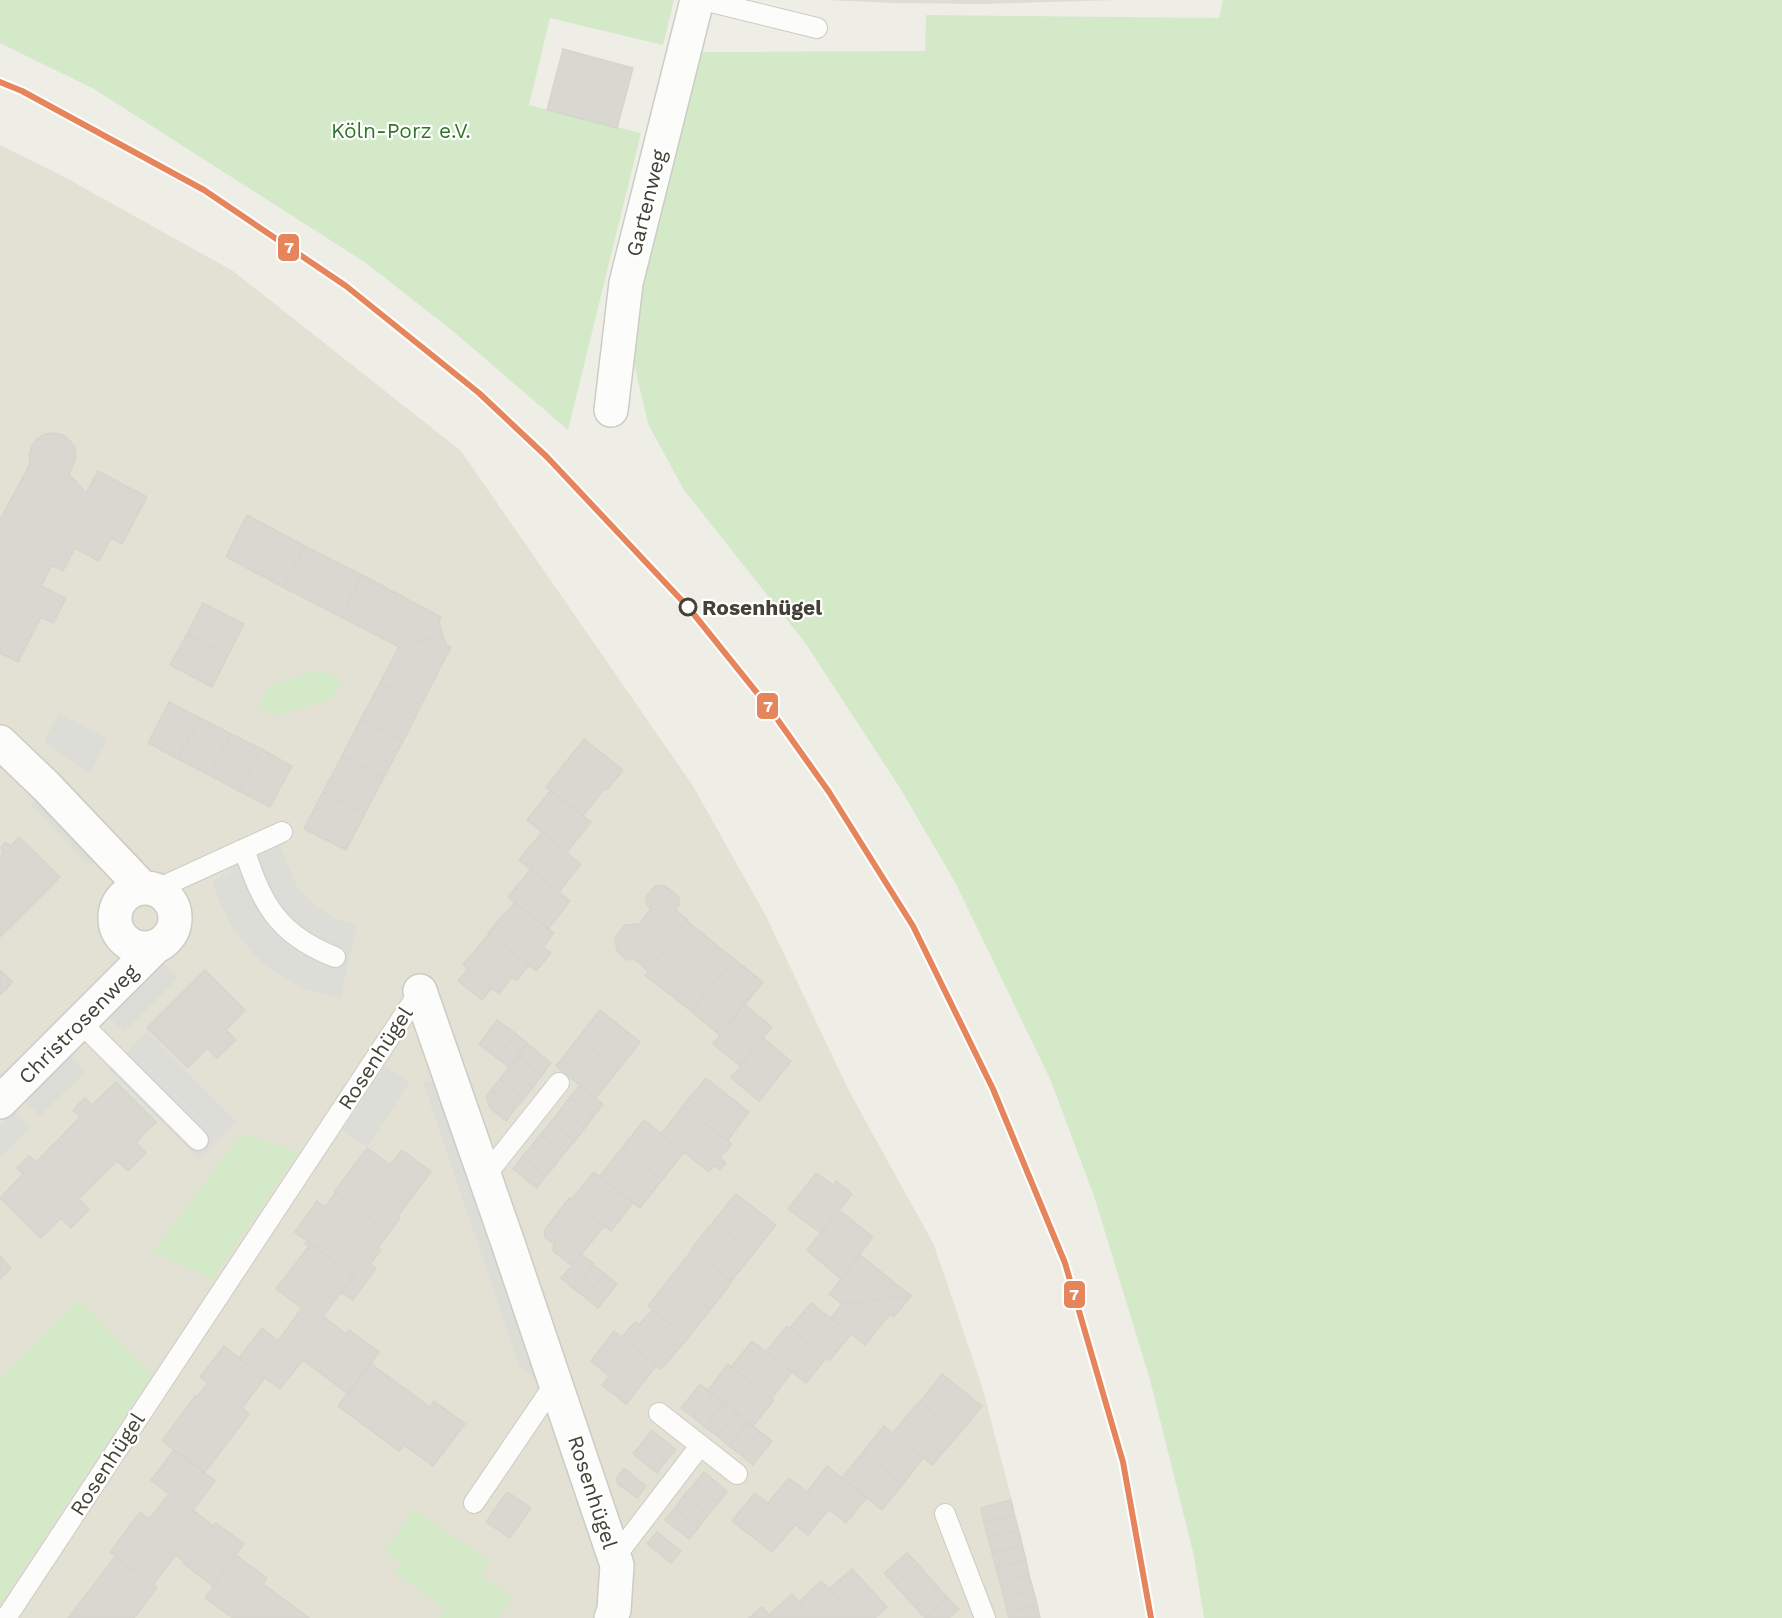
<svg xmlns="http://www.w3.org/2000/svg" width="1782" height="1618" font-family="'Work Sans',sans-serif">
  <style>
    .residential { fill: #e2e1d4 }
    .green { fill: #d3e9c8 }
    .parking { fill: #ddddd7 }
    .building { fill: #d8d7d0; stroke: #d6d5cd; stroke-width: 1.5 }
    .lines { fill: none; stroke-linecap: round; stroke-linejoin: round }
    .lane-casing { stroke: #ccccc5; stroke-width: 22 }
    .street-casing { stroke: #ccccc5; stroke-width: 36 }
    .lane { stroke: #fcfcfb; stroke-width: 20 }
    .street { stroke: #fcfcfb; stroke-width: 33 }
    .tram-1-casing { stroke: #fff; stroke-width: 10 }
    .tram-1 { stroke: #e6855c; stroke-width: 6 }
    .stop-dot { fill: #fff; stroke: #434234; stroke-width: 3 }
    .labels { text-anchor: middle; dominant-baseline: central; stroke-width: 4.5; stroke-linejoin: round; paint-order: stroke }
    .park-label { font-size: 21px; fill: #32732a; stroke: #fff }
    .street-label { font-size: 21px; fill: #434234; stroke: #fff }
    .stop-label { font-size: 21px; font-weight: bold; fill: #434234; stroke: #fff; text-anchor: start }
    .line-badge { stroke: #fff; stroke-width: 2 }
    .badge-label { font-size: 16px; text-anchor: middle; font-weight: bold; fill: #fff }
  </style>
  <rect width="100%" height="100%" fill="#eeeee7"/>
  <path class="residential" d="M0 145 57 173 233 271 461 451 693 786 766 916 849 1091 934 1245 982 1386 1022 1539 1036 1618H0Z"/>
  <path class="green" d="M0 0H674L663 45 550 18 529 105 641 133 568 430 454 332 366 263 94 89 0 43Z
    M1223 0H1782V1618H1204L1194 1556 1150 1380 1095 1199 1051 1081 955 882 900 788 806 644 684 490 648 424 631 350 689 52 925 51 926 15 1219 18Z
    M320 669 342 680 331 699 276 716 258 707 270 686Z
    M242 1133 298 1152 213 1279 153 1252Z
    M79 1300 152 1375 0 1604V1379Z
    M413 1509 491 1561 481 1576 512 1597 498 1618H439L445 1608 394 1573 401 1563 385 1551Z"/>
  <path class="parking" d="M825 0H1117L981 4 893 3Z
    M59 713 108 739 89 774 44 741Z
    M40 796 98 858 90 866 31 805Z
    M279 844 297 886 314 905 334 918 357 925 340 999 302 988 263 964 233 930 217 896 212 881 232 873 229 863Z
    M163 962 178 978 124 1032 108 1017Z
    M147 1032 237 1122 199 1160 109 1070Z
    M70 1055 86 1071 40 1116 25 1101Z
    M384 1066 410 1082 367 1147 342 1131Z
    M433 1080 536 1379 520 1367 423 1083Z
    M14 1111 30 1127 0 1158V1126Z"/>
  <path class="building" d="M563 49 633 68 617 128 547 110Z
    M54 433 63 435 70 441 75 448 76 458 69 474 86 493 98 471 147 497 122 544 111 538 99 561 75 548 63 571 52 565 41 586 66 598 53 623 41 617 18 662 0 653V520L30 464 29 455 32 446 37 439 45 434Z
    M247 515 305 546 283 587 226 557Z
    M305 546 362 575 341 617 283 587Z
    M362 575 441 617 439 621 442 633 399 647 341 617Z
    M203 603 244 624 228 655 187 634Z
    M442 633 446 644 451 647 421 705 380 683 399 647Z
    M187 634 228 655 212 687 170 665Z
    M380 683 421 705 403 741 361 719Z
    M169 702 200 718 178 759 148 743Z
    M200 718 231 734 209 775 178 759Z
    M361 719 403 741 384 777 342 756Z
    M231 734 261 749 239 791 209 775Z
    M584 739 623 770 607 790 605 788 583 816 546 787Z
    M261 749 292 766 270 807 239 791Z
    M342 756 384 777 365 813 323 792Z
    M551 790 591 822 567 852 527 820Z
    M323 792 365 813 346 850 304 829Z
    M542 832 581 864 559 892 519 860Z
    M19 837 60 877 0 937V857L3 854 1 848 5 843 11 846Z
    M531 869 570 901 548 929 508 897Z
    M664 885 679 897V905L675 910 688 920 648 971 634 959 627 960 617 951 615 937 625 925 639 924 651 909 647 905 646 897 655 886Z
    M515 902 554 933 543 947 551 953 536 971 488 933Z
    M687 921 734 959 691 1011 645 975Z
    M489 934 529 965 516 981 512 977 499 994 463 965Z
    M734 959 763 982 720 1035 691 1011Z
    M468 969 492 988 482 1000 458 981Z
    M0 970 13 982 0 995Z
    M205 970 245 1010 226 1030 236 1040 217 1058 207 1048 188 1068 147 1028Z
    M744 1004 772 1027 740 1066 713 1044Z
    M600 1010 640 1042 618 1070 578 1038Z
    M497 1020 516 1034 497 1058 479 1044Z
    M516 1034 527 1043 509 1067 497 1058Z
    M578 1038 618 1070 596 1098 556 1066Z
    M763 1038 791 1061 759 1101 731 1078Z
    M527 1043 551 1063 542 1075 518 1056Z
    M518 1056 542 1075 533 1087 509 1067Z
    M509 1067 533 1087 524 1098 500 1079Z
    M706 1078 749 1112 727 1141 683 1106Z
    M500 1079 524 1098 515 1109 491 1090Z
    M116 1082 156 1122 136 1142 146 1153 128 1171 117 1161 98 1180 58 1140 80 1117 73 1110 85 1098 92 1105Z
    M580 1085 603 1104 594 1116 570 1097Z
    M491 1090 515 1109 506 1121 490 1108 486 1097Z
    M570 1097 594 1116 585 1128 561 1109Z
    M683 1106 732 1144 720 1158 726 1163 720 1169 714 1165 709 1172 661 1134Z
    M561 1109 585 1128 575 1141 551 1122Z
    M644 1120 684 1152 662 1180 622 1148Z
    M551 1122 575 1141 565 1152 541 1134Z
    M541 1134 565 1152 556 1164 532 1145Z
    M58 1140 98 1180 79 1199 89 1210 71 1228 61 1218 41 1238 0 1198 23 1174 17 1168 29 1156 36 1162Z
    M532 1145 556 1164 546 1176 522 1157Z
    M367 1148 390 1165 402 1150 431 1172 398 1216 400 1218 389 1233 334 1192Z
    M622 1148 662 1180 640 1208 600 1176Z
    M522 1157 546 1176 537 1188 513 1169Z
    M594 1172 633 1203 611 1231 571 1200Z
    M816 1173 833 1185 836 1181 852 1194 821 1233 788 1209Z
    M335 1193 389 1233 378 1248 381 1250 370 1264 376 1268 353 1300 341 1292 354 1276 295 1232 317 1201 325 1207Z
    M736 1194 776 1225 754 1253 714 1221Z
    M569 1198 604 1226 572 1266 553 1251 554 1244 545 1237 544 1231Z
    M839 1210 873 1237 841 1279 807 1250Z
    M714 1221 754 1253 731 1281 691 1249Z
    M308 1241 354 1276 323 1316 346 1334 349 1330 379 1352 348 1394 303 1360 280 1389 239 1358 262 1328 278 1341 302 1308 276 1289 309 1246 305 1244Z
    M692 1250 732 1282 710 1310 670 1278Z
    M582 1255 594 1264 574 1289 561 1278Z
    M860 1255 911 1296 842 1304 829 1294Z
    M0 1256 11 1268 0 1279Z
    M593 1265 605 1274 586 1298 574 1289Z
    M605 1274 617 1284 598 1308 586 1298Z
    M670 1278 710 1310 688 1338 648 1306Z
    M911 1296 894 1317 890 1314 865 1345 831 1318 842 1304Z
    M811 1303 851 1334 830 1360 790 1328Z
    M652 1310 688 1338 661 1369 622 1337 635 1322 639 1325Z
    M787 1326 827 1357 806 1383 766 1352Z
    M614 1331 657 1365 626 1404 602 1385 609 1376 591 1361Z
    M752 1341 792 1372 772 1398 731 1367Z
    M224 1346 265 1378 242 1408 249 1414 205 1472 162 1441 195 1396 197 1397 208 1383 200 1377Z
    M370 1363 430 1407 434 1401 465 1424 433 1466 404 1445 399 1451 338 1406Z
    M728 1364 774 1400 753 1426 708 1390Z
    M942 1374 982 1406 959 1434 920 1402Z
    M700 1384 712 1394 693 1417 681 1408Z
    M712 1394 724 1403 705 1427 693 1417Z
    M919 1402 959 1434 932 1465 893 1433Z
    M724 1403 736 1413 717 1436 705 1427Z
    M736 1413 748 1422 729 1446 717 1436Z
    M748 1422 759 1431 741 1455 729 1446Z
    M884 1426 923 1458 903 1484 863 1452Z
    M652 1430 676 1450 666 1461 643 1442Z
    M759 1431 772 1441 753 1465 741 1455Z
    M643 1442 666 1461 657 1473 633 1454Z
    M174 1450 215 1481 193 1510 213 1526 216 1523 244 1544 213 1586 184 1564 185 1563 176 1555 153 1585 110 1552 140 1512 149 1519 169 1494 151 1480Z
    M863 1452 903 1484 882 1510 842 1478Z
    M827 1466 867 1497 846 1523 807 1492Z
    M624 1468 646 1486 637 1498 618 1484 617 1478Z
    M704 1472 727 1491 718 1503 694 1484Z
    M789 1478 829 1509 808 1535 768 1503Z
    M694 1484 718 1503 708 1515 684 1495Z
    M507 1492 531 1508 510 1538 486 1522Z
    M755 1493 795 1525 772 1552 732 1521Z
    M684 1495 708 1515 699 1527 675 1508Z
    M1011 1500 1014 1515 984 1523 981 1508Z
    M675 1508 699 1527 689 1539 665 1520Z
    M1014 1515 1018 1530 988 1537 984 1523Z
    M1018 1530 1022 1545 992 1553 988 1537Z
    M657 1532 681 1551 671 1563 647 1544Z
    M1022 1545 1026 1560 996 1567 992 1553Z
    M907 1553 918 1564 895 1585 884 1573Z
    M236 1555 267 1578 263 1584 309 1618H233L205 1598Z
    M115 1557 157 1588 134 1618H68Z
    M1026 1560 1029 1575 1000 1582 996 1567Z
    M918 1564 927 1575 905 1596 895 1585Z
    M852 1569 887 1607 875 1618H855L829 1589Z
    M927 1575 938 1587 915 1607 905 1596Z
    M1029 1575 1033 1589 1004 1597 1000 1582Z
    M821 1581 829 1589 855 1618H814L799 1602Z
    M938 1587 948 1598 925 1618 915 1607Z
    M1033 1589 1037 1604 1007 1612 1004 1597Z
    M792 1594 799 1602 814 1618H772L769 1615Z
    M948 1598 959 1609 949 1618H926Z
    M1037 1604 1040 1618H1009L1007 1612Z
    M762 1607 772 1618H749Z"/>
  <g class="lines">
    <defs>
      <path id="lane" d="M703 0 817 28
        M244 849C262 904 278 935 335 957
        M157 889 282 832
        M80 1022 198 1140
        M485 1176 559 1083
        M659 1413 737 1474
        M474 1503 556 1382
        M945 1514 985 1618
        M615 1557 700 1446
        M6 1618 420 991"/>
      <path id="street" d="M611 410 626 283 697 0
        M0 742 46 786 142 887
        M115 918a30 30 0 1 1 60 0a30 30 0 1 1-60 0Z
        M420 991 509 1246 617 1565 614 1610 611 1618
        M0 1102 156 946"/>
    </defs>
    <use href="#lane" class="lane-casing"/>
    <use href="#street" class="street-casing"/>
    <use href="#lane" class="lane"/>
    <use href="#street" class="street"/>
    <defs>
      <path id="tram-1" d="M0 82 22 91 204 190 346 286 479 393 547 457 688 607 770 709 829 792 913 926 993 1089 1065 1263 1123 1462 1151 1618"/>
    </defs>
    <use href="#tram-1" class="tram-1-casing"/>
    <use href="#tram-1" class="tram-1"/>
  </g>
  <circle class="stop-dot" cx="688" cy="607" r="8"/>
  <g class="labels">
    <g class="park-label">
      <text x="401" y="130">Köln-Porz e.V.</text>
    </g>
    <g class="street-label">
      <text transform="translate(646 203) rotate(-76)">Gartenweg</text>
      <text transform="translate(78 1024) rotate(-45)">Christrosenweg</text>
      <text transform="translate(375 1058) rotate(-57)">Rosenhügel</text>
      <text transform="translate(107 1464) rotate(-57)">Rosenhügel</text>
      <text transform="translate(593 1492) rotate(72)">Rosenhügel</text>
    </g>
    <g class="stop-label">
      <text x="702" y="607">Rosenhügel</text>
    </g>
  </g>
  <g class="line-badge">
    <rect x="277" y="233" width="23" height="29" rx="6" fill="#e6855c"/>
    <rect x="756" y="692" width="23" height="28" rx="6" fill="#e6855c"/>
    <rect x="1063" y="1280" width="23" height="29" rx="6" fill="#e6855c"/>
  </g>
  <g class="badge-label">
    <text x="289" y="253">7</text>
    <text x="768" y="712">7</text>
    <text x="1074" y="1300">7</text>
  </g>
</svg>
